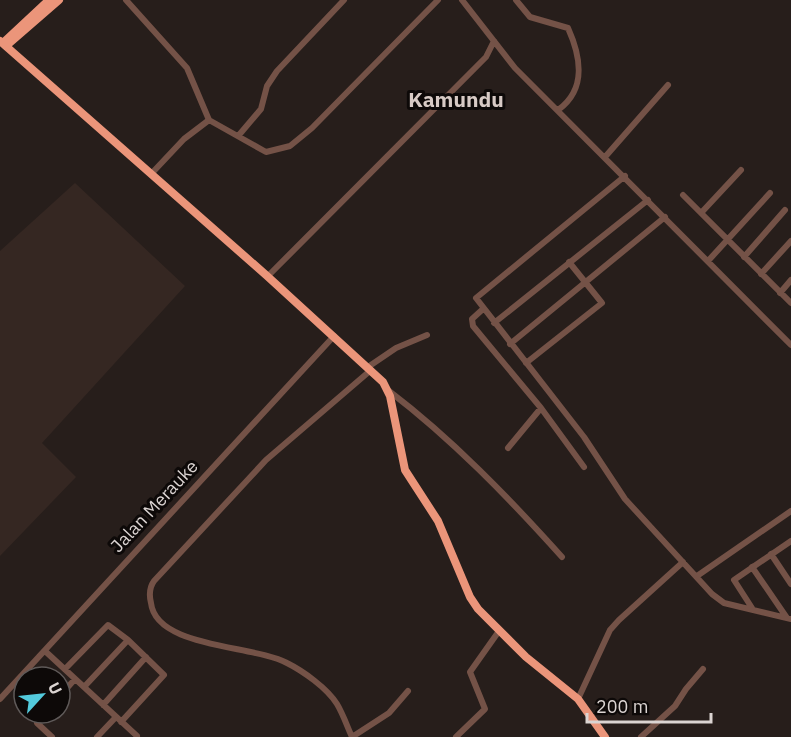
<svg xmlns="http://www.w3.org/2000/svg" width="791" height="737" font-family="'IBM Plex Sans',sans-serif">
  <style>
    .built { fill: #352722 }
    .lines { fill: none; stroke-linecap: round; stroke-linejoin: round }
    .minor { stroke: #745247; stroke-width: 6 }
    .highway { stroke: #eb957a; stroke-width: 8 }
    .labels { text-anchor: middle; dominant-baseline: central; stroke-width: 6; stroke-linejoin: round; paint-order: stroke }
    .street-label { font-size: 18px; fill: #dbd4d2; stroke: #0d0908 }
    .quarter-label { font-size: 21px; font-weight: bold; fill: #d7cac5; stroke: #0d0908 }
  </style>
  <rect width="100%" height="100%" fill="#271e1b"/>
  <path class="built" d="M75 183 185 286 42 443 76 477 0 556V251Z"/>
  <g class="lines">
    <path class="minor" d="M126 0 187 68 209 120 266 152 290 146 312 128 438 0
      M462 0 515 68 791 345
      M516 0 530 17 568 28C581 57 587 89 558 110
      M239 135 261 109 267 86 277 71 344 0
      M605 157 668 85
      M152 173 184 139 209 120
      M625 176 476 298 584 437 625 499 712 594 724 603 791 619
      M683 195 791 303
      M701 213 741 170
      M744 257 785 210
      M708 261 770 193
      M761 274 791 241
      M268 276 486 57 494 41
      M780 293 791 280
      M483 309 472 319 473 326 541 408 584 467
      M494 323 648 200
      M510 344 665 217
      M526 363 602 303 569 262
      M368 367 396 348 427 335
      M389 391C452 439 509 498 562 557
      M508 448 541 408
      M771 554 791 584
      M752 567 787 618
      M697 576 791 511
      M752 608 734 580 791 541
      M45 651 137 736
      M65 669 108 625 128 640 164 675 121 722
      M84 687 128 640
      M60 696 75 679
      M0 699 334 336
      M578 699 610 630 619 620 683 562
      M103 705 146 657
      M44 713 37 723 52 737
      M97 737 116 717
      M352 737C347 726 343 714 337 704 327 688 303 671 287 663 254 645 156 648 151 603 149 595 149 588 154 581L266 460 371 370
      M352 737 389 713 408 691
      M456 737 485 709 470 672 499 631
      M641 737 675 706 686 689 703 669"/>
    <path class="highway" d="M0 41 266 275 383 382 390 396 405 470 438 521 470 597 478 609 526 657 578 699 605 737
      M3 43 49 0
      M6 46 59 0"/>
  </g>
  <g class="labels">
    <g class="street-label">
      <text transform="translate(154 506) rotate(-47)">Jalan Merauke</text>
    </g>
    <g class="quarter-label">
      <text x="456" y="99">Kamundu</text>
    </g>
  </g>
  <g transform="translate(42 695) rotate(63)"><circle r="28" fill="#0d0908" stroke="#5f5a59" stroke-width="1.5"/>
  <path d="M0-4.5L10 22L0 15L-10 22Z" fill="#53cadc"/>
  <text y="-9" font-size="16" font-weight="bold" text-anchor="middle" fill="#dbd4d2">U</text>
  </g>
  <path d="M587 713v9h124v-9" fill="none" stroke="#dbd4d2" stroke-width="3"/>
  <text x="596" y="713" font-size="18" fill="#dbd4d2" stroke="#0d0908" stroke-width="4.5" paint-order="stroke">200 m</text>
</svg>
